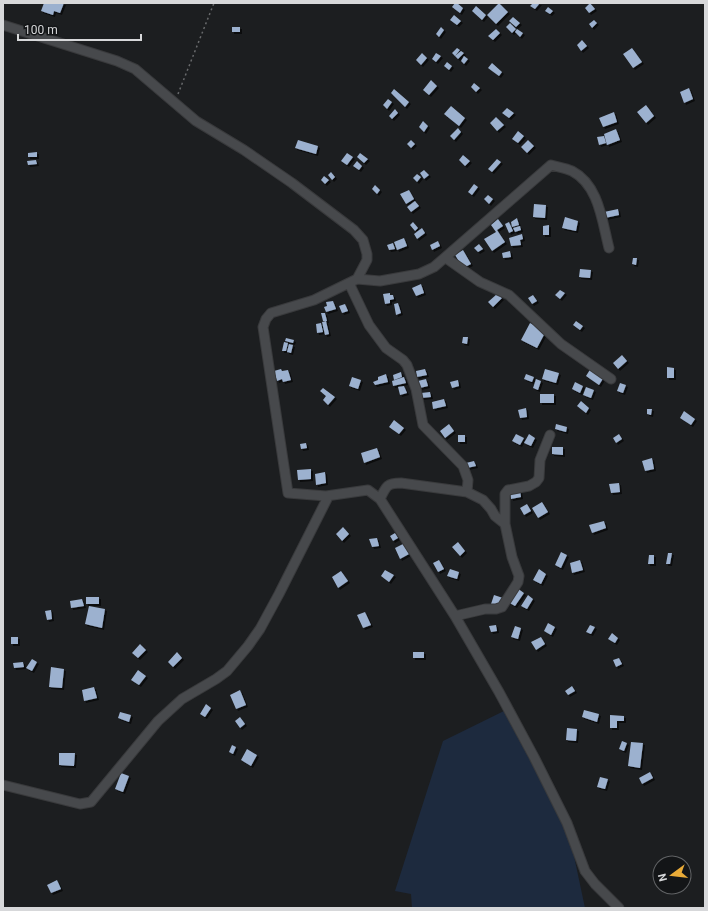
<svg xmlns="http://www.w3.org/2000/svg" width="708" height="911" font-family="Roboto,sans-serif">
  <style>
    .green { fill: #1d2a3e }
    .building { fill: #9cb1cf; filter: url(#shadow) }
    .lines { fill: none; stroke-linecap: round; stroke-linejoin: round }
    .minor-casing { stroke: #393a3c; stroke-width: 11 }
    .path { stroke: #686a6c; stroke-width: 1.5; stroke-dasharray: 2 3; stroke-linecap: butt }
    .minor { stroke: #47494c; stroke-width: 9 }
  </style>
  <defs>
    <filter id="shadow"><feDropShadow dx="2" dy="2" stdDeviation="0" flood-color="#0009"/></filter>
  </defs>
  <rect width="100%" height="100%" fill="#1c1e20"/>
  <path class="green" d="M508 709 567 823 585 908H412L411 894 395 891 443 741Z"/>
  <path class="building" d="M44 3H64L60 13 54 11 53 15 41 11Z
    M455 3H457L463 8 460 13 452 7Z
    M499 3 508 12 496 24 487 15Z
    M533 3H540L535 9 530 6Z
    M590 3 595 9 589 13 585 8Z
    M476 6 486 15 482 20 472 11Z
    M548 7 553 11 550 14 545 11Z
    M454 15 461 21 457 25 450 20Z
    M513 17 520 23 516 27 509 21Z
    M594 20 597 23 592 28 589 24Z
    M510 23 516 29 512 33 506 27Z
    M232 27H240V32H232Z
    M441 27 444 30 439 37 436 34Z
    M496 29 500 33 493 40 488 36Z
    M517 29 523 33 520 37 515 32Z
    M582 40 587 46 581 51 577 45Z
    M457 48 460 50 455 56 452 53Z
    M632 48 642 62 633 68 623 54Z
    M461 51 464 53 458 59 455 56Z
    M422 53 427 58 421 65 416 60Z
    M436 53 441 56 436 62 432 59Z
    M464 56 468 59 464 64 461 61Z
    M447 62 452 66 449 70 444 66Z
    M492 63 502 72 499 76 488 68Z
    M431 80 437 86 429 95 423 90Z
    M474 83 480 88 476 92 471 87Z
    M689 88 693 99 684 103 680 92Z
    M394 89 409 102 405 107 391 93Z
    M388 99 392 102 387 109 383 105Z
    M646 105 654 116 646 123 637 112Z
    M451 106 465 118 459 126 444 114Z
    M507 108 514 113 509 118 502 113Z
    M395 109 398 113 392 119 389 116Z
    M614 112 617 122 603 127 599 118Z
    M496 117 504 125 497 131 490 123Z
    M423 121 428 126 424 132 419 127Z
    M458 128 461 132 454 140 450 136Z
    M616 129 620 140 607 145 604 134Z
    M518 131 524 136 518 143 512 139Z
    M604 136 606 143 599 145 597 137Z
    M298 140 318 146 316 154 295 148Z
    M411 140 415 144 411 148 407 144Z
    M528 140 534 146 527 153 521 147Z
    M37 152V157H28V153Z
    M347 153 353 157 347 165 341 161Z
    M360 153 368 159 364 163 357 157Z
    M463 155 470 161 465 166 459 160Z
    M497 159 501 162 492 172 488 169Z
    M36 160 37 164 28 165 27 161Z
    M357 161 362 166 359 170 353 166Z
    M424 170 429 175 424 179 420 173Z
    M331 172 335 177 332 180 328 175Z
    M417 174 421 177 417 182 413 178Z
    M324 176 329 180 325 184 321 180Z
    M474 184 478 187 472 195 468 192Z
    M375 185 380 190 377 194 372 189Z
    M409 190 414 199 406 204 400 194Z
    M488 195 493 199 489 204 484 199Z
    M415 201 419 206 411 212 407 207Z
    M534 204 546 205 545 218 533 217Z
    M618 209 619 215 605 218 604 212Z
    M565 217 578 221 576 231 562 228Z
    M517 218 519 225 512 227 511 222Z
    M498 219 503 226 497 230 505 242 492 251 484 239 496 232 491 225Z
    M413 222 418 228 415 231 410 225Z
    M509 222 513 231 509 233 505 224Z
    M549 225V235H543V226Z
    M520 226 521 230 515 232 513 228Z
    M422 228 425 233 417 239 414 234Z
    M522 234 523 239 520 240 521 245 511 246 509 238Z
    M404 238 407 246 397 250 394 242Z
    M438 241 440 246 432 250 430 245Z
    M393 243 395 249 389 250 387 245Z
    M479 244 483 249 478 252 474 248Z
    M463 250 471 264 463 268 455 255Z
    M510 251 511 257 503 258 502 253Z
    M633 258H637L636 265 632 264Z
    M580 269 591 270 590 278 579 277Z
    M421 284 424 293 416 296 412 288Z
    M560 290 565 293 560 299 555 295Z
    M390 293V295H393L394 299 390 300V303L385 304 383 294Z
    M497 294 502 298 493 307 488 302Z
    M533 295 537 301 532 304 528 298Z
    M333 301 336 309 326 312 324 307 327 306 326 302Z
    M398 303 401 313 396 315 394 304Z
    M345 304 348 311 342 313 339 306Z
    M321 313H325L327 321H323Z
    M326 321 329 334 325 335 322 322Z
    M576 321 583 326 580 330 573 325Z
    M321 323 323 332 317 333 316 324Z
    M530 323 546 331 537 348 521 340Z
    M463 337H468L467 344 462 343Z
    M286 338 294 340 293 343 285 341Z
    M284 342 288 343 286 351H282Z
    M289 344 293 345 291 353 287 352Z
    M622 355 627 361 618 369 613 363Z
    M667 367 674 368V378H667Z
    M591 368 604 377 599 385 586 376Z
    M281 369 282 371 288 370 291 380 283 382 282 379 277 381 274 371Z
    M425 369 427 375 417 377 416 371Z
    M545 369 559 373 556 383 542 379Z
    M401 372 402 377 394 380 393 375Z
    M386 374 388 382 375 385 373 382 378 380V377Z
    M526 374 534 377 532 382 524 379Z
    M352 377 361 380 358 389 349 386Z
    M404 377 406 383 393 386 392 381Z
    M426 379 428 386 420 388 418 381Z
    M536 379 541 381 538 390 533 388Z
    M458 380 459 386 452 388 450 382Z
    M575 382 583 386 580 393 572 389Z
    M620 383 626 385 623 393 617 391Z
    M404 386 407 393 400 395 398 387Z
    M586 387 594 390 591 398 583 395Z
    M323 388 335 397 328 405 323 400 326 396 320 391Z
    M430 392 431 397 421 398V393Z
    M540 394H554V403H540Z
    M444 399 446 406 433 409 432 402Z
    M581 401 589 408 586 413 577 406Z
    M526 408 527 417 520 418 518 410Z
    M647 409H652L651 415 647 414Z
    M684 411 695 419 691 425 680 418Z
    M394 420 404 428 399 434 389 427Z
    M449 424 454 431 445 438 440 431Z
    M556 424 567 427 566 432 555 429Z
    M516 434 524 438 520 445 512 441Z
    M529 434 535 438 531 446 524 443Z
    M619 434 622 439 616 443 613 438Z
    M458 435H465V442H458Z
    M306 443 307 448 301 449 300 444Z
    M552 447H563V455L552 454Z
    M377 448 380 457 364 463 361 453Z
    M652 458 654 469 645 471 642 461Z
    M474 461 476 466 467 468 466 463Z
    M311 469V479L298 480 297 470Z
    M325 472 326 483 316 485 315 474Z
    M619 483 620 492 611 493 609 484Z
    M520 490 521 497 511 499 510 492Z
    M542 502 548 512 538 518 532 508Z
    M527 504 531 511 524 515 520 508Z
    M604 521 606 528 592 533 589 525Z
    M343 527 349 534 342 541 336 534Z
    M395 533 398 538 393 541 390 536Z
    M377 538 379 546 372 547 369 539Z
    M458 542 465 551 460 556 452 547Z
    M403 544 409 554 400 559 395 548Z
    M561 552 567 555 561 568 555 565Z
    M668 553H672L670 564H666Z
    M649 555H654V564H648Z
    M439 560 444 569 438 572 433 563Z
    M580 560 583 570 572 573 570 563Z
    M450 569 459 572 457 579 447 576Z
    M539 569 546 574 541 584 533 580Z
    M385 570 394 575 389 582 381 576Z
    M341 571 348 581 338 588 332 577Z
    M517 588 524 593 515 606 508 602Z
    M494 595 503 598 500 607 491 604Z
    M528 595 533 599 527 609 521 606Z
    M86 597H99V604H86Z
    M82 599 84 606 71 608 70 601Z
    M89 606 105 609 102 628 85 624Z
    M51 610 52 619 47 620 45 611Z
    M365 612 371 625 363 628 357 615Z
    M548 623 555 627 551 635 544 631Z
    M496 625 497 631 491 632 489 626Z
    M590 625 595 627 591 634 586 632Z
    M515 626 521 628 518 639 511 637Z
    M612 633 618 638 615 643 608 639Z
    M11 637H18V644H11Z
    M541 637 545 644 536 650 531 642Z
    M140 644 146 650 138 658 132 653Z
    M177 652 182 658 173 667 168 662Z
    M413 652H424V658H413Z
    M619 658 622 664 616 667 613 660Z
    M32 659 37 662 32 671 26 668Z
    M23 662 24 667 14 668 13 663Z
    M51 667 64 669 62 688 49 687Z
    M138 670 146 676 139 685 131 680Z
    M572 686 575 691 568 695 565 691Z
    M94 687 97 698 84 701 82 690Z
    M240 690 246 705 236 709 230 695Z
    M206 704 211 708 205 717 200 714Z
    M584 710 599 714 597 722 582 717Z
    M120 712 131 715 129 722 118 718Z
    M610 715 624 716V721H617V728H610Z
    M240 717 245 724 240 728 235 721Z
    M567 728 577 729 576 741 566 740Z
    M622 741 627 743 624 751 619 749Z
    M631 742 643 743 640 768 628 766Z
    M232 745 236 747 233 754 229 752Z
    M247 749 257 755 251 766 241 760Z
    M59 753H75L74 766 59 765Z
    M650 772 653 778 642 784 639 778Z
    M121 773 129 776 123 792 115 789Z
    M600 777 608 779 605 789 597 787Z
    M57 880 61 889 51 893 47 885Z"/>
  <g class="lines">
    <defs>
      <path id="minor" d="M3 25 117 61 135 69 196 121 244 150 292 183 354 230 363 240 367 254V260L357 279 314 300 271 313 266 319 263 327 288 493 326 496 327 499 279 594 260 629 248 646 227 671 216 679 182 699 158 721 91 802 80 804 3 785
        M446 258 480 282 509 295 561 344 611 379
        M357 279 380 281 419 274 434 267 551 165C558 167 566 168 572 171 599 185 602 221 609 248
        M349 283 369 325 386 348 403 360 407 365 416 389 423 425 463 466 468 480 467 492
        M326 496 368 490 380 499 455 616 499 692 534 757 567 823 585 871 595 884 619 908
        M380 499C386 486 387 483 401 483L467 492 483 500 491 509 495 516 505 524
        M455 616 485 609H496L502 607 518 582 519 576 512 557 505 524V494L508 490 529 486 536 482 539 478 540 460 550 435"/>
    </defs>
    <use href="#minor" class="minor-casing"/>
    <path class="path" d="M178 94 214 3"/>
    <use href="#minor" class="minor"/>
  </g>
  <rect width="708" height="911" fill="none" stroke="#d7d8da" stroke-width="8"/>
  <g transform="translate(672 875) rotate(255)"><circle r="19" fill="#131517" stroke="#616365"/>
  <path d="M0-3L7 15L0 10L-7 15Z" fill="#e9ab38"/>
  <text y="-6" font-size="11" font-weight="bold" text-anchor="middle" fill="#d7d8da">N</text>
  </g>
  <path d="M18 34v6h123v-6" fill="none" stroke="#d7d8da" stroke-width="2"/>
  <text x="24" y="34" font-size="12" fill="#d7d8da" stroke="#131517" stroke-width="3" paint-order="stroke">100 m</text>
</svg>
